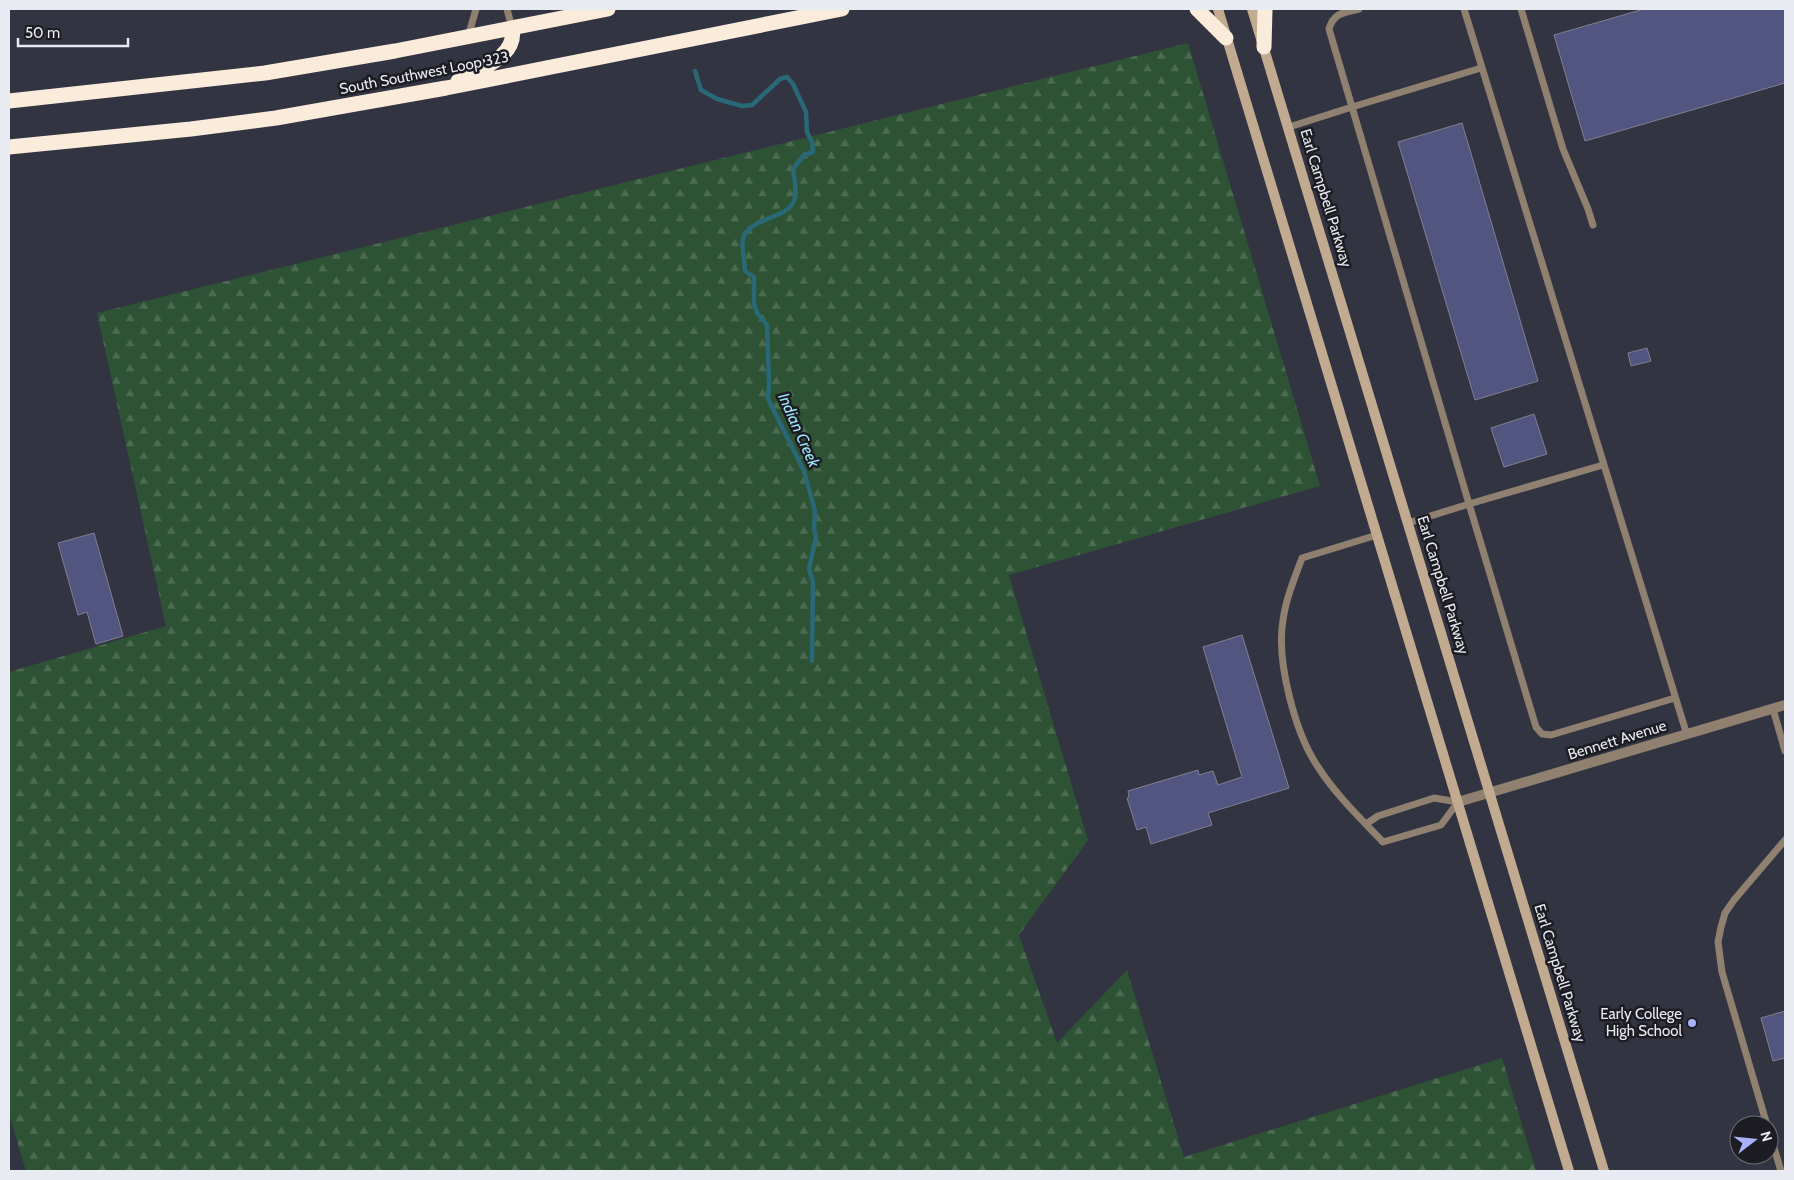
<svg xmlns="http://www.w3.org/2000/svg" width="1794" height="1180" font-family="Cabin,sans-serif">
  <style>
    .forest { fill: url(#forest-firs) }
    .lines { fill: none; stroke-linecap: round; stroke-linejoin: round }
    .stream { stroke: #296877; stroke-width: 4.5 }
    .building { fill: #52557f; stroke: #7f8191 }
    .lane { stroke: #8f806f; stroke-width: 7 }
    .street { stroke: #8f806f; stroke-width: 10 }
    .secondary { stroke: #c1aa8f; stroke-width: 10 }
    .highway { stroke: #faebdb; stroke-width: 15 }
    .poi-dot { fill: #aab0fb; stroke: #1c1c22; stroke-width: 2 }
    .labels { text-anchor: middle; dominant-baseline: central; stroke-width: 5; stroke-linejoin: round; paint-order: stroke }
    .street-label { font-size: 15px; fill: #e9ebf3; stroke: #1c1c22 }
    .poi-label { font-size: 15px; fill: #e9ebf3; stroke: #1c1c22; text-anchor: end }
    .water-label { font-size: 16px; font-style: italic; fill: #9feafe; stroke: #1c1c22 }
  </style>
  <defs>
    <pattern id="forest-firs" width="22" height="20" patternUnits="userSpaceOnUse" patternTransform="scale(1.25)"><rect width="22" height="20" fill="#2e5234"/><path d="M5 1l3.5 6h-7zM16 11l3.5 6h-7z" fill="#4c6b52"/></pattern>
  </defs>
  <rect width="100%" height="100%" fill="#333442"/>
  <path class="forest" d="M1188 43 1320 486 1009 575 1088 840 1019 935 1057 1043 1127 970 1184 1157 1502 1058 1536 1171H26L9 1114V672L166 626 97 313Z"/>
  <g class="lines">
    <path class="stream" d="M695 71 701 90 717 99 742 106 752 105 780 79 787 77 793 84 806 112 807 132 812 142 813 152 804 155 793 169C794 178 797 188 795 197 792 220 748 216 743 239 741 248 745 262 745 271L754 277V304L757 313 767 325 769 383 768 399 804 471 815 511 814 529 816 537 809 569 813 582 812 661"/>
  </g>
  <path class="building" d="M1644 9H1785V83L1585 141 1554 35Z
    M1462 123 1538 381 1475 400 1398 142Z
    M1647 348 1651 361 1631 366 1628 353Z
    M1534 414 1547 454 1504 467 1491 428Z
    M94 533 123 636 96 644 87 612 78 615 58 543Z
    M1242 635 1289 788 1208 813 1212 825 1151 844 1146 827 1137 830 1127 798 1129 797 1128 791 1198 770 1199 775 1213 771 1218 785 1242 777 1203 647Z
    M1785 1011V1058L1773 1061 1761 1018Z"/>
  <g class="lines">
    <path class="lane" d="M507 9 512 28
      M1359 9C1344 13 1334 12 1329 29L1352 107 1481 68
      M1464 9 1687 735
      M1521 9 1563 149 1588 209 1593 225
      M468 37 476 9
      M1289 127 1352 107 1469 504 1408 523
      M1603 465 1469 504 1536 727 1542 734 1551 735 1675 698
      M1773 709 1785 751
      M1366 824 1378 816 1434 798 1458 802 1441 825 1383 842C1360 818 1336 795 1318 767 1295 733 1276 661 1283 620 1286 599 1294 579 1302 558L1377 535
      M1767 1125 1722 972 1718 942 1721 927 1725 913 1734 900 1785 840
      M1769 1131 1781 1171"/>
    <path class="street" d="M1458 802 1785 705"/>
    <path class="secondary" d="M1218 9 1569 1171
      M1252 9 1604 1171"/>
    <path class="highway" d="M1197 9 1226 38
      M1264 47 1265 9
      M458 81C479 69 518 57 512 28
      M9 101 265 73 395 51 608 9
      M9 147 191 129 276 118 446 88 842 9"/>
  </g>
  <circle class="poi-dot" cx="1692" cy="1023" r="5"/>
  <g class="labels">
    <g class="street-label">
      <text transform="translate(424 73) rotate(-11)">South Southwest Loop 323</text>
      <text transform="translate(1326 198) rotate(73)">Earl Campbell Parkway</text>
      <text transform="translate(1443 585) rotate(73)">Earl Campbell Parkway</text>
      <text transform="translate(1617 740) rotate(-17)">Bennett Avenue</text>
      <text transform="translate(1560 973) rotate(73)">Earl Campbell Parkway</text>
    </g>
    <g class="poi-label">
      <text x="1682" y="1014">Early College<tspan x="1682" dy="17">High School</tspan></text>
    </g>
    <g class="water-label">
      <text transform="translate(799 430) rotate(66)">Indian Creek</text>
    </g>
  </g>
  <rect width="1794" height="1180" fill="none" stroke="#e9ebf3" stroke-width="20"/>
  <g transform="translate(1754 1140) rotate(74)"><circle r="24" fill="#1c1c22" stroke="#6e6f76"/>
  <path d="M0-4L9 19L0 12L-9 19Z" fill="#aab0fb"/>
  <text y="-8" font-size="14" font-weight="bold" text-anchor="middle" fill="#e9ebf3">N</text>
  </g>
  <path d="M18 38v8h110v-8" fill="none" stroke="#e9ebf3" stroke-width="2.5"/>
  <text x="25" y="38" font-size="15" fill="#e9ebf3" stroke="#1c1c22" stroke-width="4" paint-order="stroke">50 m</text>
</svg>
